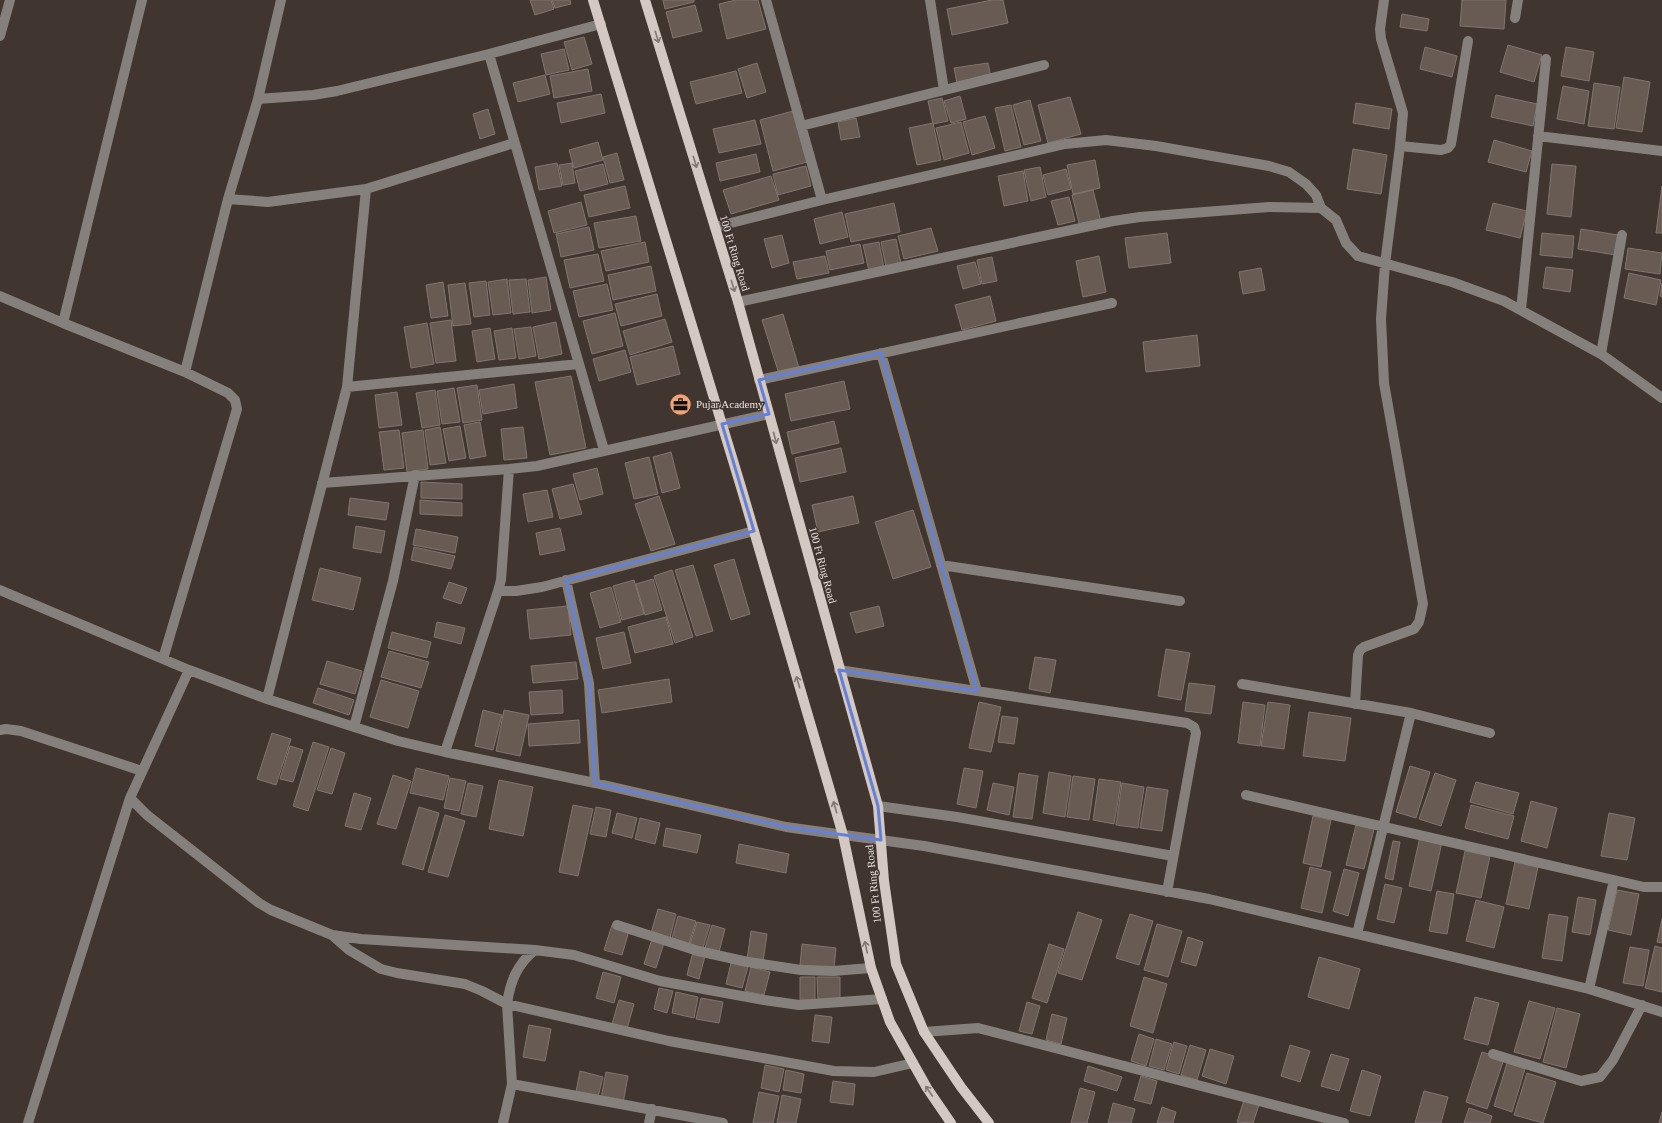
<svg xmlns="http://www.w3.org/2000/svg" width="1662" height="1123" font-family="'Times New Roman',serif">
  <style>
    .building { fill: #675b54; stroke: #82756f }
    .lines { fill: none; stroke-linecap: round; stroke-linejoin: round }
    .minor { stroke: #86807d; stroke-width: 10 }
    .major { stroke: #d4c8c2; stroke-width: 10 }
    .oneway { stroke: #837771 }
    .marked { fill: none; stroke: #6481da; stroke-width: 3; stroke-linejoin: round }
    .labels { text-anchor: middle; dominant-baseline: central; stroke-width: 3; stroke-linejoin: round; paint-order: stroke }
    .street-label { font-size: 11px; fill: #e9e1dd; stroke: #40352f }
    .poi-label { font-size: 11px; fill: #e9e1dd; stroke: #40352f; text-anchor: start }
  </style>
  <rect width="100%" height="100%" fill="#40352f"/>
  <path class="building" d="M530 0H551L554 9 535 15Z
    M552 0H570L571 4 555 8Z
    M663 0H694V2L665 9Z
    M736 0H758L766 29 727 39 719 4Z
    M992 0H1003L1008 23 952 35 947 9Z
    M1462 0H1506L1504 29 1460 26Z
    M695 5 702 31 673 38 666 12Z
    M1402 14 1429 19 1427 31 1400 27Z
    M584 37 592 64 572 70 564 42Z
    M1508 45 1542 55 1534 82 1500 72Z
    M1425 47 1457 56 1452 77 1420 69Z
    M1566 47 1594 52 1589 81 1561 76Z
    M564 49 569 70 546 75 541 54Z
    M757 63 766 92 747 98 738 69Z
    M988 63 991 78 957 83 954 68Z
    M588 69 592 91 554 98 550 76Z
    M736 71 742 93 696 104 690 82Z
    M545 75 550 94 518 102 513 83Z
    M1624 77 1650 82 1642 132 1616 128Z
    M1594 83 1620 87 1614 129 1588 126Z
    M1563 86 1589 91 1584 124 1557 119Z
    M601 94 605 113 561 123 557 103Z
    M1496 95 1537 104 1533 126 1491 117Z
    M960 96 966 119 951 123 944 101Z
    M1070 97 1081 134 1048 143 1038 105Z
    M942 98 948 121 933 124 928 101Z
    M1030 100 1041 141 1024 145 1013 105Z
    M1356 103 1392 109 1389 129 1353 123Z
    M1011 105 1021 147 1005 151 995 108Z
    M488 109 495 134 480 139 473 114Z
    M793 111 807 162 773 171 760 120Z
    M985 116 995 148 972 155 963 122Z
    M856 118 860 137 841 140 838 122Z
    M755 120 761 144 719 153 713 129Z
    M961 122 969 153 944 160 936 128Z
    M933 123 941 160 917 165 909 128Z
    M1494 140 1532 151 1526 172 1488 162Z
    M598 142 603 160 574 168 569 150Z
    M1353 149 1387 155 1381 194 1347 189Z
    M617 153 624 180 610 183 603 157Z
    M756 154 760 172 720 181 716 163Z
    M1095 160 1100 188 1073 194 1067 165Z
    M557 163 562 186 539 190 535 167Z
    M572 163 575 183 563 185 559 165Z
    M603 164 608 184 580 191 575 171Z
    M1552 164 1576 166 1571 217 1547 214Z
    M806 166 811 186 778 195 773 174Z
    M1040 167 1046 197 1031 201 1024 170Z
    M1066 169 1071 189 1048 195 1043 175Z
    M1023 171 1028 201 1004 206 998 176Z
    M771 176 779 200 731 214 723 190Z
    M625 186 630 208 589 217 584 195Z
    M1662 186V233H1656Z
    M1093 190 1101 222 1080 227 1072 195Z
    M1069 197 1075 221 1058 225 1051 201Z
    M581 202 587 225 554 233 548 211Z
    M894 203 900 232 851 242 845 214Z
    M1493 203 1527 211 1520 238 1486 230Z
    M842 212 848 237 820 244 814 219Z
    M636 216 641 241 599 248 594 223Z
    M589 227 594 250 561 257 556 234Z
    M931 228 938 251 904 259 898 236Z
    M1581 229 1618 235 1616 255 1578 249Z
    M1167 233 1171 263 1129 268 1125 238Z
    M1542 233 1574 236 1572 258 1540 255Z
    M782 235 789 263 772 268 764 239Z
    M896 239 901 264 886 267 881 242Z
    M645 242 649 262 606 271 601 251Z
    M879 242 884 268 869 271 863 245Z
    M860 244 864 263 830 270 826 251Z
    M1628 248 1662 253 1660 274 1625 269Z
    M598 254 604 281 570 288 564 260Z
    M825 256 829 273 797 279 793 262Z
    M1099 256 1106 292 1083 297 1076 261Z
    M992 257 997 281 982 284 977 260Z
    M975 262 981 284 963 289 957 266Z
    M651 266 656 291 613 300 608 275Z
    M1546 267 1573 270 1570 292 1543 288Z
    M1261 268 1265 290 1243 294 1239 272Z
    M1629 273 1661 280 1656 305 1624 298Z
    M546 277 551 310 532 313 528 280Z
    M507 279 511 313 493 315 488 282Z
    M526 279 530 312 513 314 509 280Z
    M486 281 490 315 474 317 469 283Z
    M443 282 448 316 431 318 426 285Z
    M465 283 471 324 453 326 448 285Z
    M1662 283V297L1660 296Z
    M607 284 613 310 579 317 573 291Z
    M657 294 662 316 621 326 615 304Z
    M990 296 996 321 962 330 955 305Z
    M615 313 623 346 592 354 583 321Z
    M783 314 799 368 779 374 762 320Z
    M665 319 672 342 630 355 623 331Z
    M451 320 456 361 436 363 430 323Z
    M556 322 562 354 539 359 533 327Z
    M427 323 434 364 411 368 404 327Z
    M531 327 536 356 519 359 514 329Z
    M490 328 495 359 477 362 472 331Z
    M512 328 516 358 499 360 494 331Z
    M1197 335 1200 366 1146 372 1143 342Z
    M673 346 680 374 637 385 630 357Z
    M625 350 631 372 599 381 593 359Z
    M571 376 586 448 550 455 535 382Z
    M844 381 850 409 791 421 785 394Z
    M514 384 517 408 483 414 479 390Z
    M477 385 482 420 463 423 457 388Z
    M454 388 460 422 442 424 437 391Z
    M435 390 440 425 422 428 416 393Z
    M397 392 402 425 379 428 375 395Z
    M834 421 839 443 792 454 787 432Z
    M480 422 486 456 470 459 464 425Z
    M460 426 466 458 449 461 443 429Z
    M440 427 446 463 430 465 425 430Z
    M523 427 527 458 504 460 501 429Z
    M399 430 404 468 384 470 379 432Z
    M423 430 428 469 407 472 402 433Z
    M841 448 846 472 800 482 795 458Z
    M671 452 680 488 662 493 653 457Z
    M649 457 658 494 634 499 625 463Z
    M597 468 603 494 580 500 573 474Z
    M421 482 462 484V499L421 498Z
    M573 484 582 514 560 519 552 489Z
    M547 490 553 517 528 522 523 494Z
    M659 496 675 544 651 551 635 504Z
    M853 496 859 523 818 532 812 505Z
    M350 498 389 503 386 520 348 515Z
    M420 500 462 503V516L420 514Z
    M913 510 931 567 893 579 875 522Z
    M356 526 385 531 381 553 353 548Z
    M560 528 565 550 540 555 536 533Z
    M416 529 458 537 455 553 413 545Z
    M414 547 455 556 451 569 411 560Z
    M734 559 750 614 731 620 714 565Z
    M693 565 713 631 696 636 675 570Z
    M320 568 361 578 353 610 312 600Z
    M672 570 693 637 675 643 654 576Z
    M653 579 662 610 645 615 636 584Z
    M634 580 644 614 622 620 613 586Z
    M449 582 467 588 461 604 443 598Z
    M611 587 621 622 600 628 590 593Z
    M568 606 571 635 530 639 527 610Z
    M879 606 884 626 856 633 850 613Z
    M666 617 673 644 635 653 628 627Z
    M437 622 465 628 461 644 434 637Z
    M392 632 431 642 427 658 388 648Z
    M624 632 631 663 603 669 596 638Z
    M1166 649 1190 653 1181 700 1158 696Z
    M389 651 429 662 421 688 381 677Z
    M1035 657 1056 660 1050 693 1029 689Z
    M327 661 362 671 355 694 320 684Z
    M576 662 578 679 533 683 531 666Z
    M669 679 672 702 602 713 598 690Z
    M381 680 419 691 408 728 370 717Z
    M1189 683 1215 686 1211 714 1185 711Z
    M318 688 354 700 349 715 313 703Z
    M562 690 563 713 531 715 529 692Z
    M979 702 1001 707 991 752 969 748Z
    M1243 702 1265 705 1260 746 1238 743Z
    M1268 702 1290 705 1284 749 1261 746Z
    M483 710 502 715 493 750 475 746Z
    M504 710 529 715 520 756 496 751Z
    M1309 712 1351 718 1345 761 1303 756Z
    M1002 716 1018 718 1014 744 998 742Z
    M579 720 580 743 529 746 528 724Z
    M272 733 291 739 276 785 257 779Z
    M313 742 329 747 308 811 293 806Z
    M290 746 303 750 293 782 280 779Z
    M331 748 345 753 332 794 317 790Z
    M1410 766 1430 772 1416 818 1396 812Z
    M416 768 449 776 443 800 410 793Z
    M964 768 983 771 976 808 957 804Z
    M1049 772 1071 776 1065 817 1043 813Z
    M1019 773 1038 776 1032 819 1013 817Z
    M1435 773 1456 780 1441 826 1419 819Z
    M393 775 411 781 396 829 377 824Z
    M1073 776 1095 779 1089 820 1067 817Z
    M450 778 466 781 459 811 444 808Z
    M1099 779 1121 782 1114 824 1093 820Z
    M499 780 533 787 523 836 489 829Z
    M1476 782 1519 793 1513 814 1470 802Z
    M468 783 483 786 476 817 461 814Z
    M993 783 1014 787 1009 815 987 810Z
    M1122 783 1144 787 1138 828 1116 825Z
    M1147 787 1168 790 1162 831 1140 828Z
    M354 793 371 798 361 830 345 826Z
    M1531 801 1557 808 1547 848 1521 841Z
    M573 805 593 809 578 876 559 872Z
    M1471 805 1514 816 1508 839 1465 828Z
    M419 807 439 813 423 870 402 864Z
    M596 807 611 810 606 837 590 834Z
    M617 813 637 818 632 838 612 833Z
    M1609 813 1635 818 1627 860 1601 856Z
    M445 815 465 821 448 877 428 872Z
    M1313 816 1331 820 1321 867 1303 863Z
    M640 818 660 823 655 844 635 839Z
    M1356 825 1374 829 1364 869 1346 865Z
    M666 828 701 835 697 853 663 846Z
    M1420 837 1442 842 1431 891 1409 886Z
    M1393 841 1400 842 1393 880 1385 878Z
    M739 844 789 854 786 873 736 863Z
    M1465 851 1490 856 1481 898 1456 893Z
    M1515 862 1538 867 1529 909 1506 904Z
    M1310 867 1331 872 1322 913 1301 908Z
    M1344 869 1359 873 1348 916 1333 911Z
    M1385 884 1402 888 1394 923 1377 919Z
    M1617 890 1639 894 1631 935 1608 930Z
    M1437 891 1454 894 1447 934 1429 931Z
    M1578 897 1596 900 1590 935 1572 932Z
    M1476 900 1504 907 1494 948 1466 941Z
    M658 909 676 914 670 938 651 933Z
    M1078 912 1102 920 1082 980 1058 973Z
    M1130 914 1153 921 1139 965 1116 958Z
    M1549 914 1568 917 1562 961 1542 958Z
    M678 916 696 921 689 944 672 938Z
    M1662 919V943L1657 942Z
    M697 922 710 925 703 948 690 944Z
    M1157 924 1182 931 1168 977 1144 970Z
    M612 925 629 931 622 955 604 950Z
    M712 925 725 929 719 952 705 948Z
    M751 931 767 934 763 962 747 960Z
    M1188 937 1203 942 1196 966 1181 962Z
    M652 939 664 943 656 968 644 964Z
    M802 944 836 948 834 968 800 965Z
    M1049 944 1064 949 1047 1003 1032 998Z
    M1655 946 1662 948V992L1645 988Z
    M1630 947 1649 950 1643 986 1623 983Z
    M693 952 705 956 699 979 687 975Z
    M1319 957 1360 969 1349 1009 1308 997Z
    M731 963 748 967 742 988 726 984Z
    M751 967 770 972 764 995 745 991Z
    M603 972 621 977 614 1003 596 998Z
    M800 977H815V1000H800Z
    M817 977H840V1001H818Z
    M1144 977 1167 984 1153 1033 1130 1026Z
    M659 988 673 991 667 1013 654 1009Z
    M676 992 698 997 694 1018 672 1013Z
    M1475 997 1499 1003 1488 1045 1464 1039Z
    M701 998 723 1002 719 1023 696 1019Z
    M619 1000 634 1004 627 1029 612 1024Z
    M1529 1001 1555 1008 1540 1059 1514 1052Z
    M1027 1002 1040 1006 1032 1034 1019 1031Z
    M1557 1008 1580 1014 1566 1068 1543 1062Z
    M1052 1014 1067 1018 1061 1044 1046 1040Z
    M815 1015 832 1017 829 1043 812 1041Z
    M529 1025 551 1029 545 1061 523 1057Z
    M1139 1034 1154 1039 1146 1066 1131 1061Z
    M1156 1039 1172 1044 1164 1070 1149 1066Z
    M1174 1042 1187 1046 1179 1074 1166 1070Z
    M1190 1045 1206 1050 1197 1080 1181 1075Z
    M1290 1045 1310 1051 1300 1082 1281 1076Z
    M1210 1049 1234 1056 1226 1084 1202 1076Z
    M1482 1052 1504 1059 1487 1109 1466 1102Z
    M1331 1054 1349 1059 1339 1091 1321 1086Z
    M1507 1063 1525 1069 1512 1112 1494 1106Z
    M765 1065 784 1069 779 1092 761 1088Z
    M1088 1066 1122 1077 1117 1091 1084 1081Z
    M786 1070 804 1074 801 1093 783 1090Z
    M1362 1070 1381 1076 1370 1116 1350 1111Z
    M580 1071 603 1077 598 1097 576 1092Z
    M606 1072 628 1076 623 1103 601 1098Z
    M1527 1073 1556 1082 1543 1123 1514 1115Z
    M1141 1076 1157 1081 1151 1104 1134 1100Z
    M833 1081 855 1084 853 1105 830 1102Z
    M1080 1088 1095 1092 1087 1123H1071Z
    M1424 1091 1448 1097 1441 1123H1415Z
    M759 1092 779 1096 773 1123H753Z
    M782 1095 801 1099 796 1123H777Z
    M1244 1100 1259 1105 1253 1123 1237 1122Z
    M1113 1103 1135 1109 1131 1123H1108Z
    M1162 1107 1176 1112 1173 1123H1157Z
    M1469 1108 1492 1116 1490 1123H1464Z
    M1662 1112V1123H1659Z"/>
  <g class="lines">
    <path class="minor" d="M766 0 822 200
      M930 0 944 90
      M1515 18 1518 0
      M0 36 10 0
      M489 54 604 450
      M258 99 313 95 337 91 489 54 601 24
      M801 126 1044 65
      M1538 136 1662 151
      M1400 146 1441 150 1448 148 1451 144 1468 41
      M228 199 268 202 366 189 514 143
      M715 227 822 200 1065 144 1106 140 1156 146 1269 166 1289 172 1306 184 1316 195 1321 208
      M0 296 63 323 185 372 228 393 235 400 237 409 163 659
      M738 302 1113 221 1140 217 1269 207 1321 208 1336 220 1346 243 1358 256 1452 282 1504 301 1601 354 1662 398
      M1521 310 1546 59
      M63 323 142 0
      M881 353 977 691
      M1601 354 1622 235
      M185 372 228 199 258 99 281 0
      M759 380 1112 303
      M347 387 579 364
      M322 483 509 469 537 466 769 414
      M941 565 1180 601
      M566 580 589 683 595 783
      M0 590 189 670 267 699 398 741 445 752 595 783 786 827 924 846 1209 899 1589 989 1662 1012
      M498 591H516L542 587 754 531
      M839 670 1187 723 1194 727 1196 733 1167 892
      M1242 684 1411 713 1490 733
      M267 699 347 387 366 189
      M1355 704 1358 655 1360 650 1364 647 1414 629 1419 622 1423 604 1384 383 1381 319 1385 264 1400 146 1403 113 1381 39 1380 29 1384 0
      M354 727 393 581 415 475
      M0 730 6 729 21 731 142 771
      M445 752 498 591 501 580 509 469
      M1246 795 1644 887H1662
      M130 798 147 815 259 903 271 910 332 935 349 950 381 969 397 973 465 984 482 991 507 1004 512 1084 503 1123
      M878 806 957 817 1173 856
      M617 925 698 951 748 962 801 970 833 971 871 968
      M1357 934 1411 713
      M332 935 361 939 535 950 574 955 660 981 764 1000 799 1005 882 999
      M535 950C517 964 510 982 507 1004L669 1041 834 1071 874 1072 913 1063
      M1589 989 1614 880
      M924 1032 978 1028 1344 1123
      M1493 1054 1581 1081 1600 1077 1613 1060 1642 1005
      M512 1084 723 1123
      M28 1123 130 798 189 670
      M649 1123 652 1109"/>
    <path class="major" d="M593 0 741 487 843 835 871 968 890 1022 927 1088 951 1123
      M645 0 738 302 878 806 884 881 896 964 924 1032 961 1087 989 1123"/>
  </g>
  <defs><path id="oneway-shaft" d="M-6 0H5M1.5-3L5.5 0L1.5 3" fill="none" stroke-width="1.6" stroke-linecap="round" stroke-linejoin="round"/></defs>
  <g class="oneway">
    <use href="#oneway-shaft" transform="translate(657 37) rotate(73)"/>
    <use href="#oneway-shaft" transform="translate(695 162) rotate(73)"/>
    <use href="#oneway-shaft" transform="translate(733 286) rotate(73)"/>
    <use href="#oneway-shaft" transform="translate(775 438) rotate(75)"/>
    <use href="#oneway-shaft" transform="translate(798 682) rotate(-106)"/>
    <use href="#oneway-shaft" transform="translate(835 807) rotate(-106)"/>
    <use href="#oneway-shaft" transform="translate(866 947) rotate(-102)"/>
    <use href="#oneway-shaft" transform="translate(929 1091) rotate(-124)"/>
  </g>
  <path class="marked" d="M881 353 977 691 839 670 878 806 881 840 786 827 595 783 589 683 566 580 754 531 722 424 769 414 759 380Z"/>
  <defs>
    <symbol id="office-disc" viewBox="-11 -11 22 22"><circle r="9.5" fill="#f0a279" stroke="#40352f"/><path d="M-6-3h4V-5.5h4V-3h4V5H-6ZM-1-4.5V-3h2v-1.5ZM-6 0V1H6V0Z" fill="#111"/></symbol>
  </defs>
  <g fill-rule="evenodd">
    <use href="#office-disc" x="668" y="392" width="25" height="25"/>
  </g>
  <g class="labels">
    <g class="street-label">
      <text transform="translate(735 253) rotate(73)">100 Ft Ring Road</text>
      <text transform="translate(823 565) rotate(75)">100 Ft Ring Road</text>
      <text transform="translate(873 884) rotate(-96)">100 Ft Ring Road</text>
    </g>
    <g class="poi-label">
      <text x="696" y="404">Pujar Academy</text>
    </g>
  </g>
</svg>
